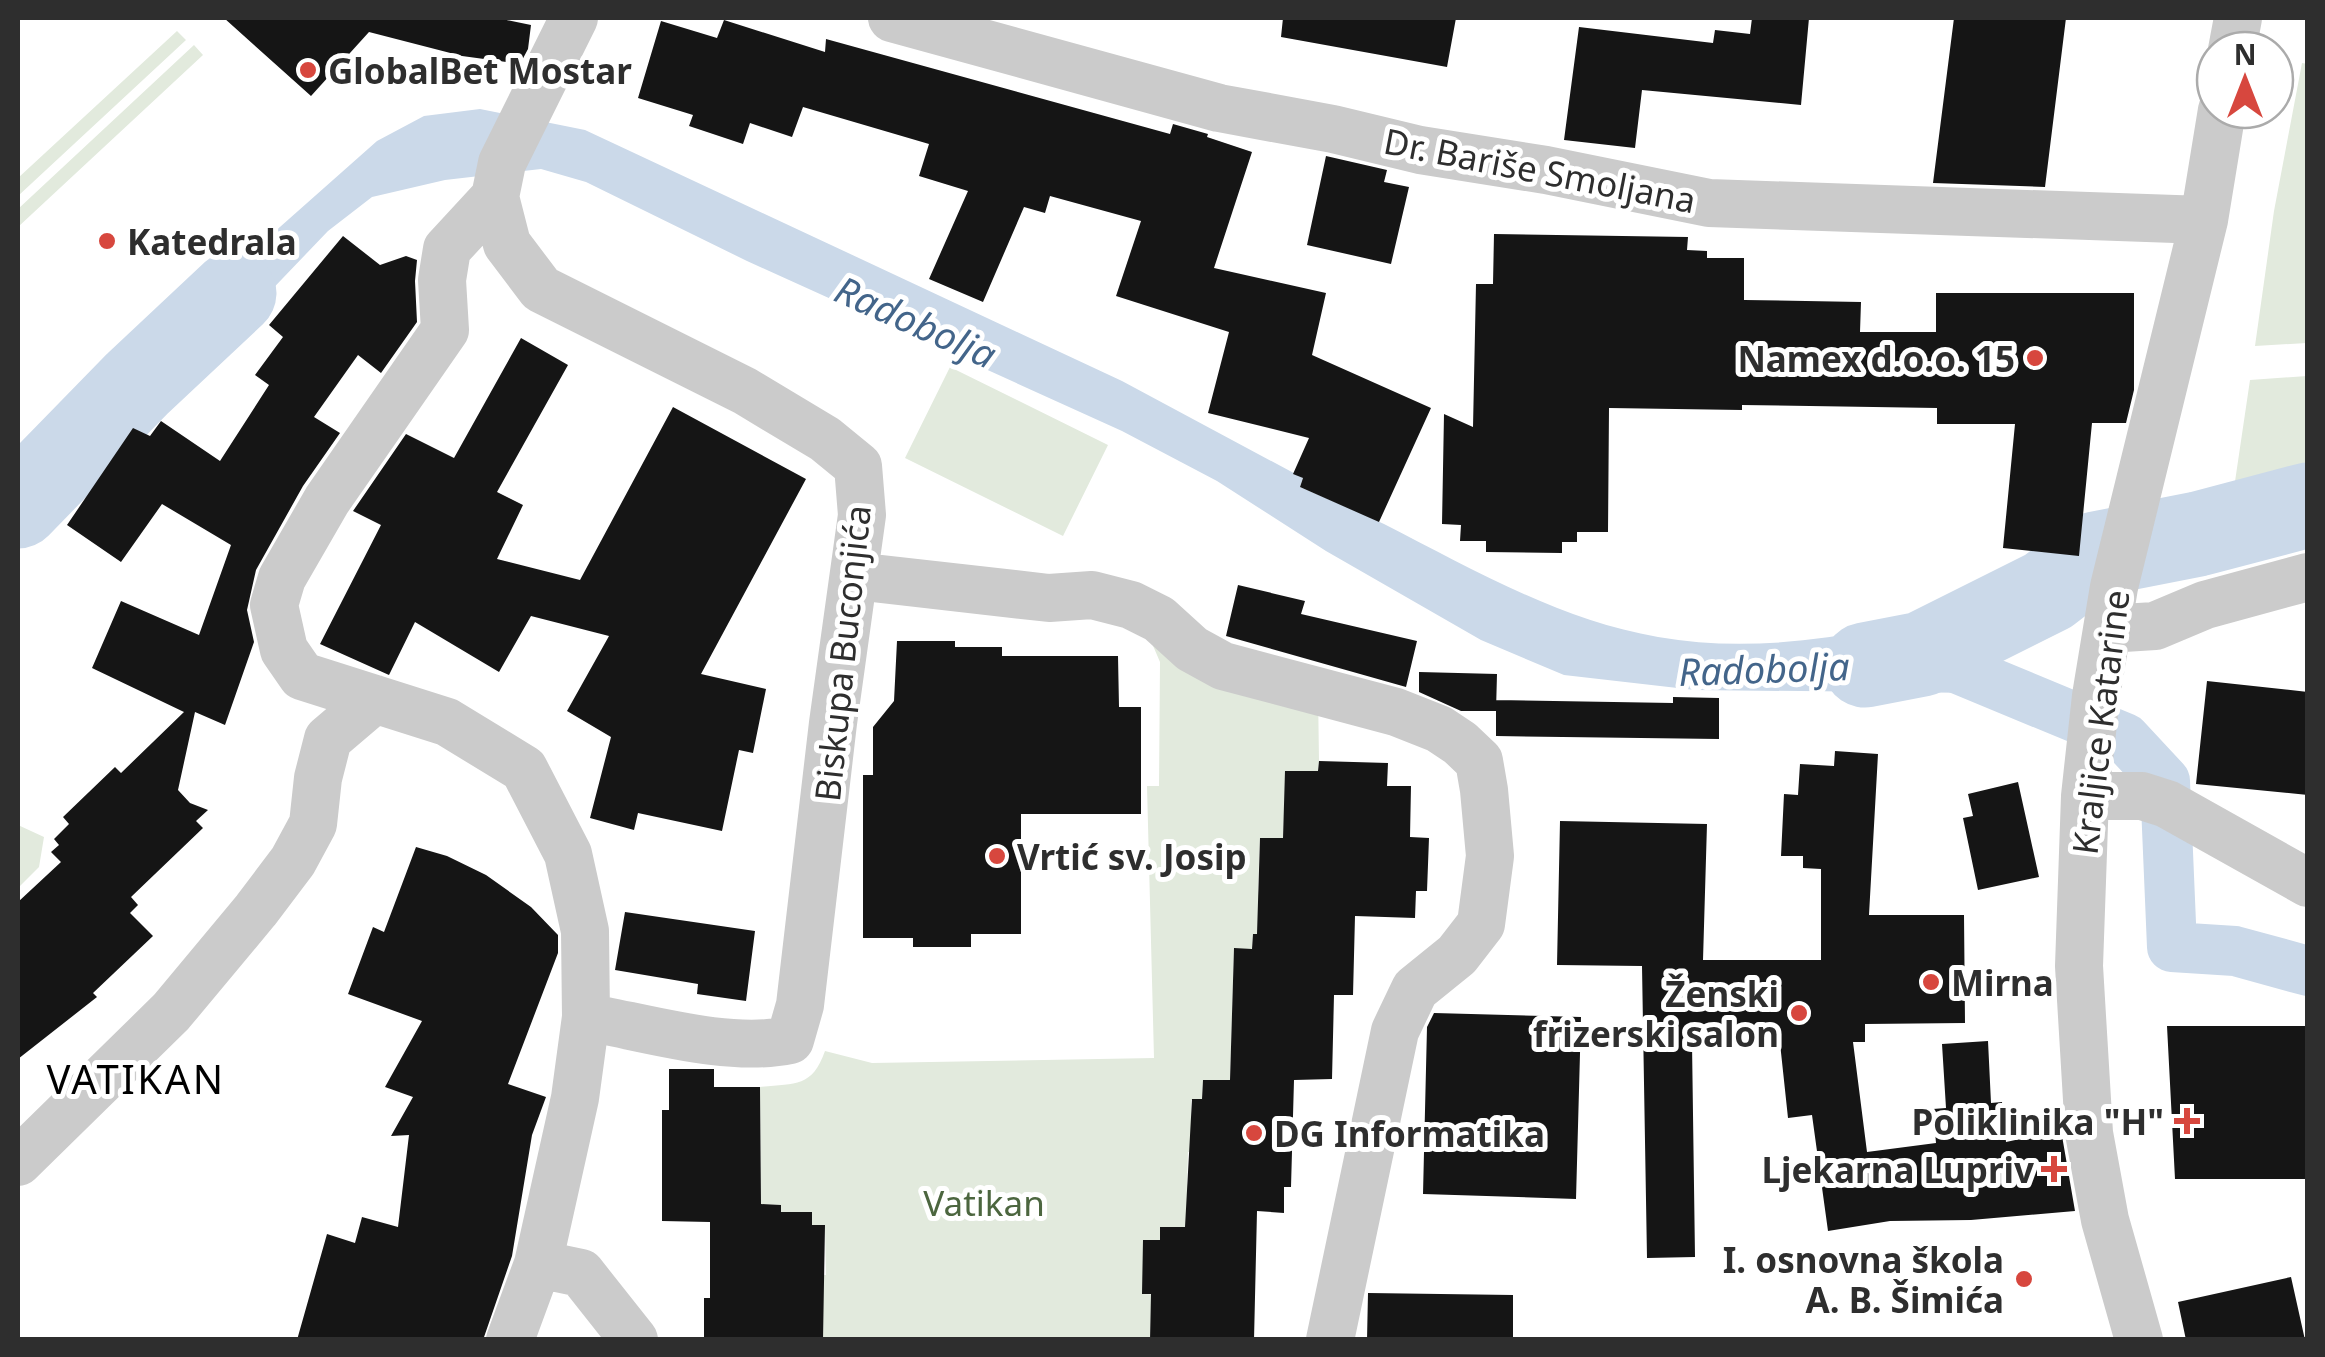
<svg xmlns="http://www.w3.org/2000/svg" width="2325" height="1357" font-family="'Noto Sans',sans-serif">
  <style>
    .green { fill: #e2eadd }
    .water { fill: #cbd9e9 }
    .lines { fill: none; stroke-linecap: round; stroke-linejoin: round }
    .canal { stroke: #cbd9e9; stroke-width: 50 }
    .river { stroke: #cbd9e9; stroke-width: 85 }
    .building { fill: #151515 }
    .minor { stroke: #cbcbcb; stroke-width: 48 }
    .poi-dot { fill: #d7473e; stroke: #fff; stroke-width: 4 }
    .labels { text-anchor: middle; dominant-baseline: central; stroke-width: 10; stroke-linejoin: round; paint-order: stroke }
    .poi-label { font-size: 35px; font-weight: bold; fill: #2e2e2e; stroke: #fff; text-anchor: start }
    .street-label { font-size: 35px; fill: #2e2e2e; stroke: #fff }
    .park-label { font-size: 35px; fill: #4c663f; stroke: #fff }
    .water-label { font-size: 38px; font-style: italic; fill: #43658a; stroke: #fff }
    .quarter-label { font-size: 40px; letter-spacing: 2.5px; fill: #000; stroke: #fff }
  </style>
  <rect width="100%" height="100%" fill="#fff"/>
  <path class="green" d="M177 31 186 40 18 196V178Z
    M194 45 203 55 18 227V209Z
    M2302 63 2308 64 2307 343 2255 346 2274 211Z
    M950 367 1108 445 1063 536 905 458Z
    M2307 376V477L2233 495 2250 380Z
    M1148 634 1318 691 1319 761 1318 771H1286L1283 838H1260L1258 890 1266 934H1253L1252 949H1234L1230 1080H1203L1202 1099 1191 1100V1138L1206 1152H1188L1187 1183 1198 1228H1160V1240L1142 1294 1166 1295 1151 1305 1150 1339H823L807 1275H826L825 1226 812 1225V1212H781V1205L761 1204 760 1087C795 1083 812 1088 825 1051L872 1063 1154 1058 1147 786H1159L1160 662Z
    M18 825 44 837 39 867 18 888Z"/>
  <path class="water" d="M480 109 585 130 1122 381 1303 478 1300 487C1328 499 1357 511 1384 524 1472 569 1560 620 1658 637 1765 656 1872 632 1975 608L1980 693 1695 690 1564 675 1481 640 1326 551 1217 481 1122 431 747 261 586 182 541 169 445 180 372 197 328 231 172 394 130 360 377 141 424 116Z"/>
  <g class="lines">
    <path class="canal" d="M1922 654 2125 738 2165 781 2172 947 2235 951 2308 971"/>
    <path class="river" d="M18 506 137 384 234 293
      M1865 665 1922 654 2048 591 2096 554 2198 534 2308 505"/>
  </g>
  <path class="building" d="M224 18H497L531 25 528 49 520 64 462 56 369 32 311 96Z
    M1283 18H1456L1447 67 1281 37Z
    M1752 18H1809L1801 105 1642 90 1635 148 1564 140 1579 27 1713 43 1715 30 1750 34Z
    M1954 18H2066L2045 187 1933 183Z
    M724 20 825 52 826 39 1170 134 1173 124 1208 134 1207 137 1252 152 1214 268 1326 293 1312 355 1431 408 1379 522 1300 487 1303 478 1293 474 1309 438 1208 413 1229 332 1116 296 1141 221 1050 196 1045 213 1024 207 983 302 929 279 968 191 919 176 929 144 803 107 792 137 750 123 743 144 689 126 693 115 638 98 661 21 717 38Z
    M1326 156 1387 170 1384 182 1409 187 1391 264 1307 245Z
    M1494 234 1688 237 1687 250 1707 251V258H1744V300L1861 302 1860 332H1936V293H2134V390L2126 423H2092L2079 556 2003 548 2015 424H1937V408L1742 405V410L1609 408 1608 532H1577V542H1562V553L1486 552V541H1460L1461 525 1442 524 1444 414 1473 427 1476 284H1493Z
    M343 236 380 265 406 256 417 260 415 281 417 322 381 373 358 355 314 417 340 433 303 486 256 570 247 610 254 642 225 725 195 712 178 790 190 803 208 810 196 821 203 828 131 897 138 905 130 913 153 936 93 993 97 997 18 1059V902L61 862 51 852 59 845 54 839 69 824 63 817 115 767 121 773 184 712 92 668 121 601 199 635 231 545 162 504 121 562 67 525 133 428 150 436 161 421 220 461 269 385 255 375 283 337 269 325Z
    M521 338 568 365 497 492 523 505 497 559 580 580 673 407 806 479 701 674 766 689 753 753 739 750 722 831 638 813 634 830 590 818 611 737 567 711 609 636 531 616 499 672 415 622 389 675 320 644 381 525 353 511 406 434 454 458Z
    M1238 585 1305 601 1301 614 1417 641 1406 687 1226 636Z
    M897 641H955V647H1002V656H1118L1119 707H1141V814H1021V934H971V947H913V938H863V775H873V727L894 701Z
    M1419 672 1497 674 1496 711H1461L1419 692Z
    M2207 681 2308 692V795L2196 784Z
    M1673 697 1719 698V739L1496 736V700L1673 703Z
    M1835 751 1878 754 1869 915H1964L1965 1023 1865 1024V1042H1853L1867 1152 1936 1143 1933 1109 1946 1108 1942 1044 1988 1041 1991 1103 2002 1102 2006 1142 2061 1130 2075 1211 1971 1220 1890 1221 1828 1231 1812 1115 1788 1118 1780 1043H1692L1695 1257 1647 1258 1642 966 1557 965 1560 821 1707 824 1703 960H1821V869L1803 868V856H1781L1784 794 1798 795 1800 764 1834 766Z
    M1319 761 1388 763 1387 786H1411L1410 837 1429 838 1427 891H1416L1415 918 1355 916 1353 995H1334L1332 1079 1294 1080 1291 1187H1284V1213L1257 1211 1254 1340H1150L1151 1294H1142L1143 1240H1160V1227H1185L1192 1099H1202L1203 1080H1230L1234 948 1252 949 1253 934H1257L1260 838H1283L1285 771H1318Z
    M2018 782 2039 877 1978 890 1963 818 1973 816 1968 794Z
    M416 847 447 856 486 875 531 907 558 935V953L508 1084 546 1097 532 1135 512 1256 483 1340H297L327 1234 355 1243 362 1217 398 1227 409 1135 391 1136 413 1097 385 1087 422 1021 348 994 373 927 384 932Z
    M625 912 755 931 746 1001 697 994 698 984 615 970Z
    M1434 1013 1581 1017 1576 1199 1423 1194 1427 1027Z
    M2167 1026H2308V1179H2175Z
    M669 1069H714V1087H760L761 1204 781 1205V1212H812V1225H825L823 1340H704V1298H710V1222L662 1221V1110H669Z
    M2291 1277 2305 1340H2186L2178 1302Z
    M1368 1293 1513 1295V1340H1367Z"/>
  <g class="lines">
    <path class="minor" d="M574 18 502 163 495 197 507 244 541 289 745 391 825 439 858 466 862 515 833 723 800 1005 790 1040C729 1053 647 1028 586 1017
      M892 18 1219 108 1333 129 1420 150 1546 170 1709 203 2204 220
      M2232 50 2238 18
      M495 197 447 249 442 280 445 330 327 500 282 578 274 605 284 650 302 676 447 722 524 769 568 854 585 931 586 1017 575 1098 538 1264 510 1340
      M855 576 1049 598 1092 595 1131 605 1159 619 1192 649 1223 666 1396 712 1439 729 1460 743 1479 761 1484 790 1490 856 1481 924 1457 955 1415 989 1395 1031 1330 1340
      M2107 629 2155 626 2205 605 2308 577
      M2085 796H2142L2167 804 2308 883
      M18 1162 171 1012 256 910 293 861 313 824 318 778 328 739 375 699
      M538 1264 581 1273 634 1340
      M2139 1340 2105 1220 2089 1133 2079 966 2085 796 2096 696 2114 587 2204 220 2222 110"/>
  </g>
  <g class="poi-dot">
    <circle cx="308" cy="70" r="10"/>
    <circle cx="107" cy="241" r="10"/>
    <circle cx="2035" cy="358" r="10"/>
    <circle cx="997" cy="856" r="10"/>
    <circle cx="1931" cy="982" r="10"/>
    <circle cx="1799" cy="1013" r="10"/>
    <path d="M2182 1106h10v10h10v10h-10v10h-10v-10h-10v-10h10z"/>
    <circle cx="1254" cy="1133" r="10"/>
    <path d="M2049 1154h10v10h10v10h-10v10h-10v-10h-10v-10h10z"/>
    <circle cx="2024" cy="1279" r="10"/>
  </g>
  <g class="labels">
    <g class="poi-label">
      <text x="328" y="70">GlobalBet Mostar</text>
      <text x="127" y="241">Katedrala</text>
      <text x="2015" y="358" text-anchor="end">Namex d.o.o. 15</text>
      <text x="1017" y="856">Vrtić sv. Josip</text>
      <text x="1951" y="982">Mirna</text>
      <text x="1779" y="993" text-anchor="end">Ženski<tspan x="1779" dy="40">frizerski salon</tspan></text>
      <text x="2164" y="1121" text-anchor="end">Poliklinika "H"</text>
      <text x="1274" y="1133">DG Informatika</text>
      <text x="2034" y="1169" text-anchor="end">Ljekarna Lupriv</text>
      <text x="2004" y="1259" text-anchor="end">I. osnovna škola<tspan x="2004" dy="40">A. B. Šimića</tspan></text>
    </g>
    <g class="street-label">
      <text transform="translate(1540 170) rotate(11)">Dr. Bariše Smoljana</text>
      <text transform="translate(842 653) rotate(-84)">Biskupa Buconjića</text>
      <text transform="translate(2100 722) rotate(-83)">Kraljice Katarine</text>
    </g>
    <g class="park-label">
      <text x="984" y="1202">Vatikan</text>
    </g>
    <g class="water-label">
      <text transform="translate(916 321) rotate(24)">Radobolja</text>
      <text transform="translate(1764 668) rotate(-2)">Radobolja</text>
    </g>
    <g class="quarter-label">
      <text x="136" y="1078">VATIKAN</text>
    </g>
  </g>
  <rect width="2325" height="1357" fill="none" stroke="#2e2e2e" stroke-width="40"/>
  <g transform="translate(2245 80)"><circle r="48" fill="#ffffff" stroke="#ababab" stroke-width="2.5"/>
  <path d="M0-8L18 38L0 25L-18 38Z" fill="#d7473e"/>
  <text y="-15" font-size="28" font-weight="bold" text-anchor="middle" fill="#2e2e2e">N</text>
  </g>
</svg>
